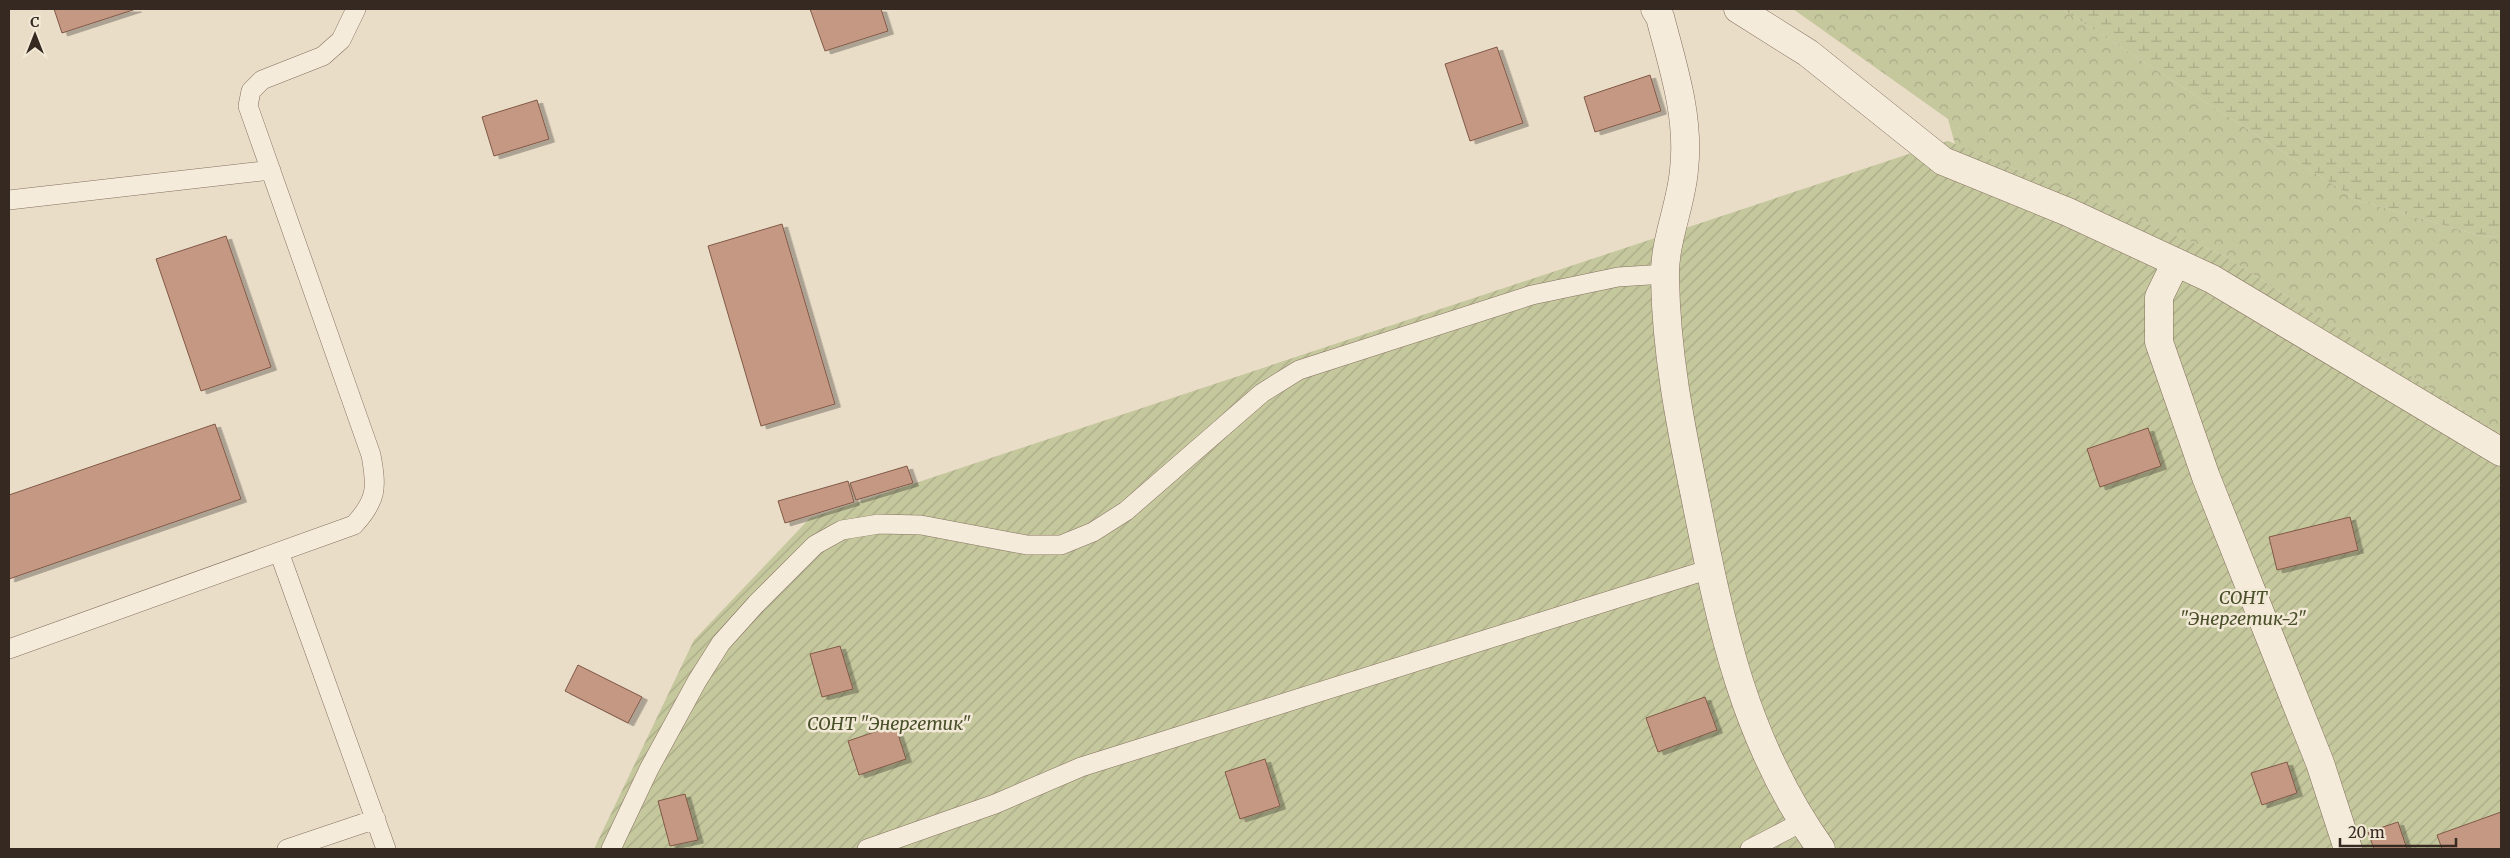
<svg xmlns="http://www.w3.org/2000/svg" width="2510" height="858" font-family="Merriweather,serif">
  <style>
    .forest { fill: url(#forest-crowns) }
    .wetland { fill: url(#wetland-marsh) }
    .garden { fill: url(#garden-furrows) }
    .building { fill: #c49882; stroke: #805947; filter: url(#shadow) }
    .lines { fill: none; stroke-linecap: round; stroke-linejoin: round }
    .service-casing { stroke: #84705f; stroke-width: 20 }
    .minor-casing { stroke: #84705f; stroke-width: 29 }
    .service { stroke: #f5ebda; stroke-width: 19 }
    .minor { stroke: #f5ebda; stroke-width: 28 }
    .labels { text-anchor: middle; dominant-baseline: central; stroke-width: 5; stroke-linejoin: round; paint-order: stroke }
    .park-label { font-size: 18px; font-style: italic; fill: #495029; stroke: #f2e8d6 }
  </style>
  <defs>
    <pattern id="forest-crowns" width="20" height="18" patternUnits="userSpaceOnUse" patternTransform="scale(1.25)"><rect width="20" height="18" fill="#c5c79d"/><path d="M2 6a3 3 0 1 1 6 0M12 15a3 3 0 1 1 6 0" fill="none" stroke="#aaab87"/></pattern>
    <pattern id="wetland-marsh" width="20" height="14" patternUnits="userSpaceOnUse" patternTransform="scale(1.25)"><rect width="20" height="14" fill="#c5c79d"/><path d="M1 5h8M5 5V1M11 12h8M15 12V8" fill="none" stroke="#aaab87"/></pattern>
    <pattern id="garden-furrows" width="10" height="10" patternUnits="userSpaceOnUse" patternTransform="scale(1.25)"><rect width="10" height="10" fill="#c5c79d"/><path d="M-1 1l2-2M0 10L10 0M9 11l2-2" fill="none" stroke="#aaab87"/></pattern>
    <filter id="shadow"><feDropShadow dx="5.5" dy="3" stdDeviation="0" flood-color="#0004"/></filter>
  </defs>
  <rect width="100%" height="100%" fill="#eaddc8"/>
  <path class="forest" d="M1793 9H2062L2357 200 2481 236 2501 237V434L2223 255 1955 144 1948 119Z"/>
  <path class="wetland" d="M2062 9H2501V237L2481 236 2357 200Z"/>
  <path class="garden" d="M1948 141 2223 255 2501 434V849H594L694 640 810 518Z"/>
  <path class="building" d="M54 9H136L62 33Z
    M810 9H881L888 31 825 51Z
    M1497 47 1523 123 1470 141 1445 64Z
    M1650 75 1661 111 1595 132 1584 97Z
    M537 100 549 139 494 156 482 117Z
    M782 224 835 404 761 426 708 246Z
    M226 236 271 367 201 391 156 259Z
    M215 424 241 499 9 579V495Z
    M2148 428 2161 466 2100 487 2087 449Z
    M907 466 913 483 856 500 850 483Z
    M848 481 854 502 785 523 778 501Z
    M2350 517 2358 550 2277 570 2269 537Z
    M840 646 853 689 822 697 810 654Z
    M578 665 642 697 628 723 565 691Z
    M1705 697 1717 730 1658 752 1646 718Z
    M895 725 906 759 859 775 848 741Z
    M1265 759 1280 806 1240 819 1225 772Z
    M2287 762 2297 793 2262 805 2251 773Z
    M685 794 698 840 670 846 658 801Z
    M2501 812V849H2442L2437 835Z
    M2398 822 2407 849H2374L2368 832Z"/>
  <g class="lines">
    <defs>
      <path id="service" d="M9 200 271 170
        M279 552 386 849
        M9 649 354 525C377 500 377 488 371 455L248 106 251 91 262 80 323 56 341 40 356 9
        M287 849 376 819
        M611 849 649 769 697 681 721 643 756 604 815 545 842 530 879 524 921 525 1027 545H1061L1093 532 1126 511 1262 393 1299 370 1532 295 1618 277 1665 274
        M867 849 995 804 1081 767 1710 569
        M1750 849 1802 822"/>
      <path id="minor" d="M1655 9 1660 17C1673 67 1690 117 1684 170 1681 206 1664 241 1665 277 1666 352 1680 423 1695 496 1721 625 1743 739 1821 849
        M1738 9 1808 53 1943 161 2068 212 2212 279 2501 452
        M2176 262 2159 297V342L2206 477 2320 763 2348 849"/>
    </defs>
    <use href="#service" class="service-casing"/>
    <use href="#minor" class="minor-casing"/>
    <use href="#service" class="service"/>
    <use href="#minor" class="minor"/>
  </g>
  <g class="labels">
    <g class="park-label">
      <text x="2243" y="597">СОНТ<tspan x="2243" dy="21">"Энергетик-2"</tspan></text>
      <text x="889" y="723">СОНТ "Энергетик"</text>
    </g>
  </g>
  <rect width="2510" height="858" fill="none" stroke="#362921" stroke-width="20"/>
  <g transform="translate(35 35)" stroke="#f2e8d6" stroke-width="4" paint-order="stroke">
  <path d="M0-4L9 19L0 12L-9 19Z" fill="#362921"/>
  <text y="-8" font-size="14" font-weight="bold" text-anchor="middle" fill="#362921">С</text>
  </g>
  <path d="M2340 838v8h116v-8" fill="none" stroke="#362921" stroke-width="2.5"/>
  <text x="2348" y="838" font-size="15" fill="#362921" stroke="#f2e8d6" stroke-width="4" paint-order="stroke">20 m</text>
</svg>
